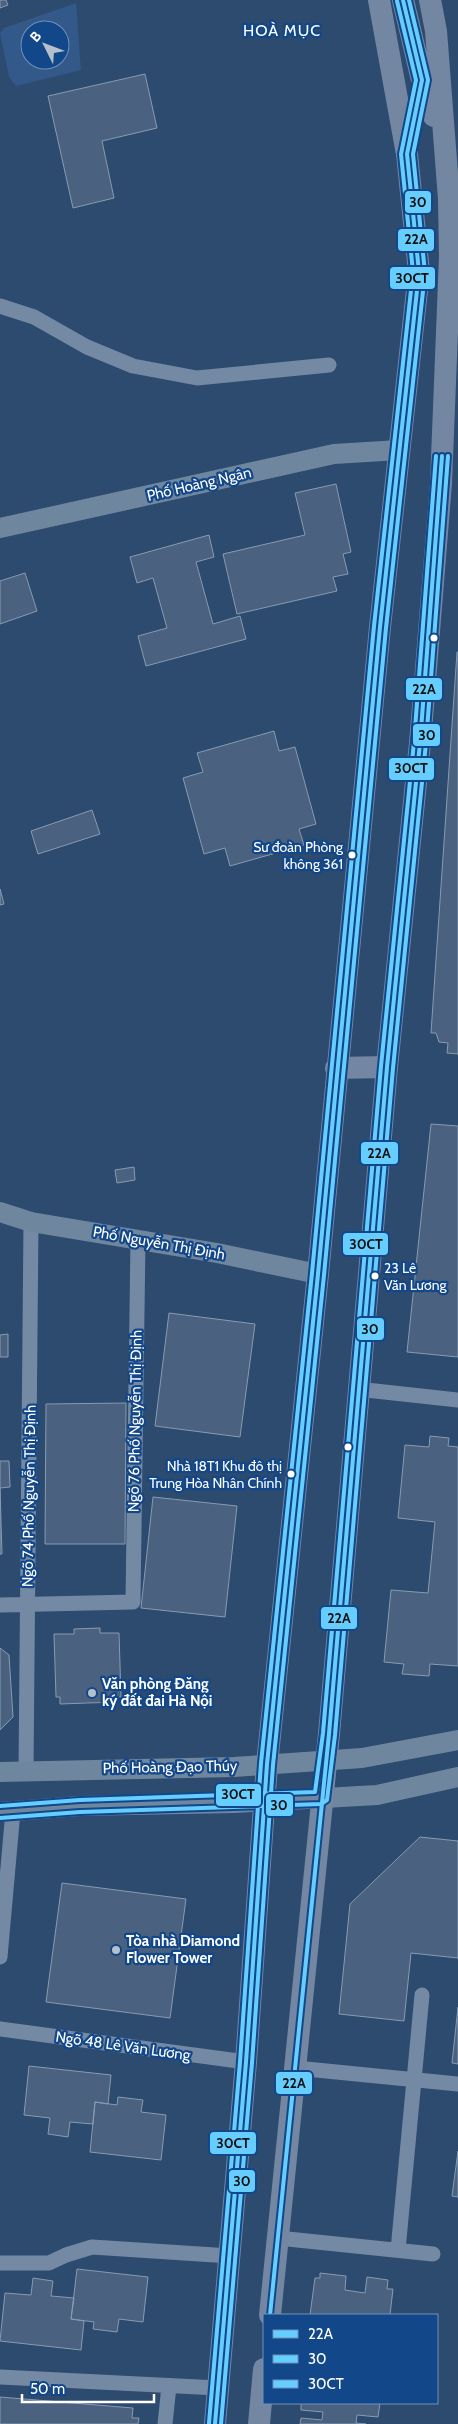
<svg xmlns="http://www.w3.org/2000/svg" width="458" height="2424" font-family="Cabin,sans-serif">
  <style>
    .water { fill: #325989; fill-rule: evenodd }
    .building { fill: #4a627f; stroke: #889bb2 }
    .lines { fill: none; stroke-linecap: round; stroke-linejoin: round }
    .street { stroke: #748aa4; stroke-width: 15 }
    .secondary { stroke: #6f869f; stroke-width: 20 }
    .primary { stroke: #7387a2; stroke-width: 22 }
    .bus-1-casing { stroke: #12478a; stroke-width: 8 }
    .bus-2-casing { stroke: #12478a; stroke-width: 8 }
    .bus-3-casing { stroke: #12478a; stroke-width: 8 }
    .bus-1 { stroke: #65ceff; stroke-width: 4 }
    .bus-2 { stroke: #65ceff; stroke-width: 4 }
    .bus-3 { stroke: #65ceff; stroke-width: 4 }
    .bus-dot { fill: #fff; stroke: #12478a; stroke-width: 2 }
    .poi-dot { fill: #b6c0cd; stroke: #12478a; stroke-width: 2 }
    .labels { text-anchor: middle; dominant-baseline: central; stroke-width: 4.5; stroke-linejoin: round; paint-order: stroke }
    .bus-label { font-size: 14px; fill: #fff; stroke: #12478a; text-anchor: end }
    .street-label { font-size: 15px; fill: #fff; stroke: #12478a }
    .poi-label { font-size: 15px; font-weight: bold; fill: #fff; stroke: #12478a; text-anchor: start }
    .neighbourhood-label { font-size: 16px; letter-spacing: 1px; fill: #fff; stroke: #12478a }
    .line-badge { stroke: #12478a; stroke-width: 2 }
    .pale-badge-label { font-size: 14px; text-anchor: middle; font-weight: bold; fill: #111 }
  </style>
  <rect width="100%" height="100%" fill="#2d4a6f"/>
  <path class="water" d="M76 3 81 70 16 86 9 77 0 33 4 28ZM30 30H60V60H30Z"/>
  <path class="building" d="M0 0H6L8 5 0 8Z
    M145 74 157 128 102 141 114 198 73 208 48 96Z
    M336 484 351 552 343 554 348 574 333 577 337 591 237 614 223 554 305 535 295 493Z
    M209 535 214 557 196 562 213 624 240 616 246 639 146 666 138 636 167 628 153 578 137 583 130 557Z
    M25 573 37 611 0 624V581Z
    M457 652H458V1054L447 1053 448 1043 439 1042 436 1033H431Z
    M274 731 279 751 295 747 316 824 299 829 304 845 230 866 225 848 204 854 183 778 203 772 197 753Z
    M92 810 100 834 38 854 31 831Z
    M0 889 4 904 0 905Z
    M431 1124 458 1126V1357L407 1352Z
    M134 1167 135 1180 117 1183 115 1170Z
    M169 1313 255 1324 240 1437 155 1426Z
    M8 1334V1357H0V1335Z
    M126 1403 125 1544H45L46 1404Z
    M430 1436 449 1438 448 1446 458 1447V1666L430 1664 429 1676 402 1674 404 1664 384 1662 391 1590 428 1593 435 1522 398 1518 405 1445 429 1447Z
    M0 1461H9L10 1487 0 1488Z
    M0 1488 2 1554H0Z
    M153 1497 237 1506 225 1617 141 1608Z
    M100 1628V1633H119L121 1697H116V1702L60 1704V1697H56L54 1634H74V1629Z
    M0 1648 9 1655 13 1717 0 1730Z
    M420 1837 458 1841V1958L411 1953 404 2021 339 2014 350 1904Z
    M62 1883 186 1899 170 2018 46 2002Z
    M458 2007V2064L452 2063Z
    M29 2066 111 2075 108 2104 95 2102 93 2124 70 2122 68 2137 48 2134 50 2118 24 2115Z
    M118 2097 143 2100 141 2112 166 2115 161 2160 90 2152 95 2102 117 2105Z
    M458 2151V2197L452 2196Z
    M77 2269 148 2277 143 2322 119 2319 117 2332 93 2329 94 2322 71 2319Z
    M320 2273 346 2276 345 2290 365 2293 367 2277 388 2280 387 2289H393L390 2315H310L315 2278H320Z
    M33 2278 53 2281 51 2296 74 2298 71 2319 84 2321 81 2350 0 2341 5 2293 31 2295Z
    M0 2397 133 2408 132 2418H139L138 2424H0Z
    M301 2403H380L378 2417 357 2415 356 2423 366 2424H300L301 2418 322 2420 323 2412 301 2410Z"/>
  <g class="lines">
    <path class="street" d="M0 306 34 317 87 347 133 366 197 378 329 365
      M357 1389 458 1400
      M0 1605 133 1602 138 1239
      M26 1770 31 1222
      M0 1957 13 1811
      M0 2029 246 2062
      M296 2068 458 2084
      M278 2238 433 2254
      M398 2250 422 1995
      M0 2263H49L66 2255 92 2247 230 2256
      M0 2377 218 2388
      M165 2424 169 2386"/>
    <path class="secondary" d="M0 528 334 454 399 450
      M0 1212 31 1222 217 1253 318 1274
      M0 1772 234 1767 362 1758 458 1740
      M0 1812 80 1806 235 1803 377 1795 458 1777"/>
    <path class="primary" d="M403 0 422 80 434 116
      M336 1068 387 1067
      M270 2315 329 1734 387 1067 420 743 441 483 450 256 449 199 436 31 430 0
      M215 2424 246 2062 267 1764 318 1274 380 627 419 272 407 154 379 0
      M259 2424 264 2369"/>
    <defs>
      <path id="bus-1" d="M270 2315 329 1734 387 1067 420 743 442 456
        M215 2424 246 2062 267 1764 318 1274 380 627 419 272 407 154 422 80 403 0"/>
      <path id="bus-2" d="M0 1818 80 1812 321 1804 327 1800 335 1735 393 1068 426 743 448 456
        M221 2424 252 2063 273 1765 324 1275 386 628 425 273 413 154 428 80 409 0"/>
      <path id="bus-3" d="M0 1806 80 1800 315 1792 323 1733 381 1066 414 742 436 456
        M209 2423 240 2062 261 1763 312 1273 374 626 413 272 401 154 416 80 397 1"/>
    </defs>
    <use href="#bus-1" class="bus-1-casing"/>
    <use href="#bus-2" class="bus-2-casing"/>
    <use href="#bus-3" class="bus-3-casing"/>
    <use href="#bus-1" class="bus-1"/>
    <use href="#bus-2" class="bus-2"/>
    <use href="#bus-3" class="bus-3"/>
  </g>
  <g class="bus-dot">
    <circle cx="434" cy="638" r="4.5"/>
    <circle cx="352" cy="855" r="4.5"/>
    <circle cx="375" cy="1276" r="4.5"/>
    <circle cx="348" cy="1447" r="4.5"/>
    <circle cx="291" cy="1474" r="4.5"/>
  </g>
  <g class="poi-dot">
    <circle cx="92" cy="1693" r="5"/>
    <circle cx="116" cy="1950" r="5"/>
  </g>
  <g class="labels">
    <g class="bus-label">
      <text x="343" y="847">Sư đoàn Phòng<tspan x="343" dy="17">không 361</tspan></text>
      <text x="384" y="1268" text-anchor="start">23 Lê<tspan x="384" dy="17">Văn Lương</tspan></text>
      <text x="282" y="1466">Nhà 18T1 Khu đô thị<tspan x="282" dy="17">Trung Hòa Nhân Chính</tspan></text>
    </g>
    <g class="street-label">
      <text transform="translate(199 484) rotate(-13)">Phố Hoàng Ngân</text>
      <text transform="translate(159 1243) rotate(10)">Phố Nguyễn Thị Định</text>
      <text transform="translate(135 1421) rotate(-89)">Ngõ 76 Phố Nguyễn Thị Định</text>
      <text transform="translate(29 1496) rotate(-89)">Ngõ 74 Phố Nguyễn Thị Định</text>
      <text transform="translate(170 1767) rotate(-1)">Phố Hoàng Đạo Thúy</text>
      <text transform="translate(123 2046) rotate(8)">Ngõ 48 Lê Văn Lương</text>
    </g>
    <g class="poi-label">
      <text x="102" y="1684">Văn phòng Đăng<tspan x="102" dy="17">ký đất đai Hà Nội</tspan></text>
      <text x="126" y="1941">Tòa nhà Diamond<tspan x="126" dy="17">Flower Tower</tspan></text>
    </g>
    <g class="neighbourhood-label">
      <text x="282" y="30">HOÀ MỤC</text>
    </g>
  </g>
  <g class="line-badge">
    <rect x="404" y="190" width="28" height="24" rx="5" fill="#65ceff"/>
    <rect x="397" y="228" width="38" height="24" rx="5" fill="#65ceff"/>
    <rect x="389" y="266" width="47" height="24" rx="5" fill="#65ceff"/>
    <rect x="405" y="677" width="38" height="24" rx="5" fill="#65ceff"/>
    <rect x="412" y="723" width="29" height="24" rx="5" fill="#65ceff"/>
    <rect x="388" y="757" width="47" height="24" rx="5" fill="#65ceff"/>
    <rect x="360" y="1141" width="39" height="24" rx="5" fill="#65ceff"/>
    <rect x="342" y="1232" width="47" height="24" rx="5" fill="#65ceff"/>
    <rect x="356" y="1317" width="29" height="24" rx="5" fill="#65ceff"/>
    <rect x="320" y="1606" width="38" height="24" rx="5" fill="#65ceff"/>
    <rect x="215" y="1783" width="47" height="24" rx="5" fill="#65ceff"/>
    <rect x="265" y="1793" width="29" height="24" rx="5" fill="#65ceff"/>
    <rect x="275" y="2071" width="38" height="24" rx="5" fill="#65ceff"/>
    <rect x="209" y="2131" width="48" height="24" rx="5" fill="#65ceff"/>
    <rect x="228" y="2169" width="28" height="24" rx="5" fill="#65ceff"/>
  </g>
  <g class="pale-badge-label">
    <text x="418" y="207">30</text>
    <text x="416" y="244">22A</text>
    <text x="412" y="283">30CT</text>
    <text x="424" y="694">22A</text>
    <text x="427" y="740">30</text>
    <text x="411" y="773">30CT</text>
    <text x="379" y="1158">22A</text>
    <text x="366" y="1249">30CT</text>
    <text x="370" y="1334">30</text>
    <text x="339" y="1623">22A</text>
    <text x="238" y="1799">30CT</text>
    <text x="279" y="1810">30</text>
    <text x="294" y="2088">22A</text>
    <text x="233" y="2148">30CT</text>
    <text x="242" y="2186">30</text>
  </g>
  <rect x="263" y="2314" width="175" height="90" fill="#12478a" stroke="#7191b9"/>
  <rect x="273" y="2330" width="25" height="8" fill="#65ceff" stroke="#7191b9"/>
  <text x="308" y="2339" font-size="15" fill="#ffffff">22A</text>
  <rect x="273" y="2355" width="25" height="8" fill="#65ceff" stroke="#7191b9"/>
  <text x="308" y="2364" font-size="15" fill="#ffffff">30</text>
  <rect x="273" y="2380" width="25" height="8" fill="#65ceff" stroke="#7191b9"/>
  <text x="308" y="2389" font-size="15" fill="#ffffff">30CT</text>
  <g transform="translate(45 45) rotate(312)"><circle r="24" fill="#12478a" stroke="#7191b9"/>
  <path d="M0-4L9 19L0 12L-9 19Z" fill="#b6c0cd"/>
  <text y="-8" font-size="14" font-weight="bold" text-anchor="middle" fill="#ffffff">B</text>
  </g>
  <path d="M22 2394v8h132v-8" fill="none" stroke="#ffffff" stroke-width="2.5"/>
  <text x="30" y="2394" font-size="15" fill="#ffffff" stroke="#12478a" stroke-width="4" paint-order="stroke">50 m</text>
</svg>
